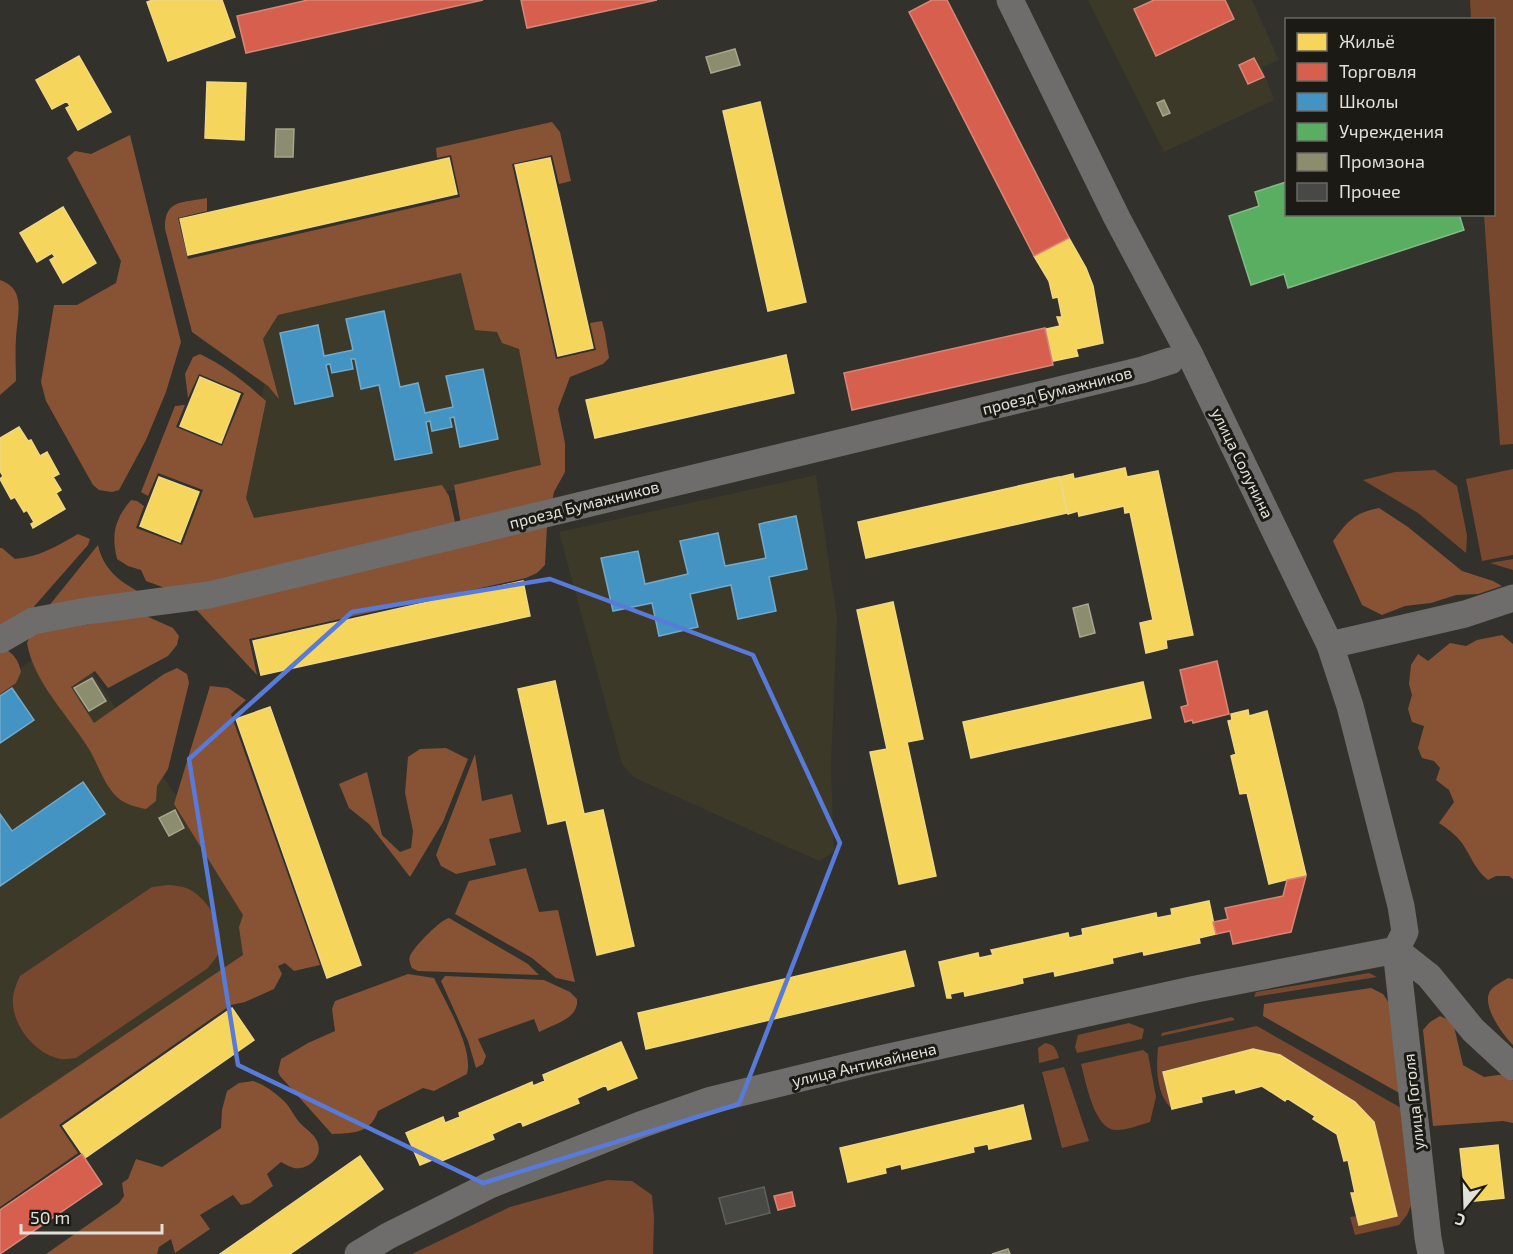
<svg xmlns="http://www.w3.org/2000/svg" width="1513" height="1254" font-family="'Exo 2',sans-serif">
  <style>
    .built { fill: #3c3929 }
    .green { fill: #77482e }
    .forest { fill: #885335 }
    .homes { fill: #f6d55c; stroke: #f0d882; stroke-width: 1.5 }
    .shops { fill: #d6604d; stroke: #d98677; stroke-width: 1.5 }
    .schools { fill: #4393c3; stroke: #72aaca; stroke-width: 1.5 }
    .public { fill: #5aae61; stroke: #82bd85; stroke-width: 1.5 }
    .industry { fill: #8c8c6e; stroke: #a6a58e; stroke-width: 1.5 }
    .building { fill: #484844; stroke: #60615b; stroke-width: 1.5 }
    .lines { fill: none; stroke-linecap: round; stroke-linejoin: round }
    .minor { stroke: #6e6d6c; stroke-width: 27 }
    .marked { fill: none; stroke: #587ad8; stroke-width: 4.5; stroke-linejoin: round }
    .labels { text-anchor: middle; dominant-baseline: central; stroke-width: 6; stroke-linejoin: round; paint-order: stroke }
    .street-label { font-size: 16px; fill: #e1e0d9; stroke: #1b1a15 }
  </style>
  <rect width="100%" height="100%" fill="#32312b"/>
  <path class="built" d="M1088 0H1252L1279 60 1262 67 1274 100 1164 152Z
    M495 217 560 471 251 526 237 497 265 382 208 338Z
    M816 475 837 617 831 767 834 852 819 861 633 777 622 764 559 532Z
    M67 636 274 939 0 1126V682Z"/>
  <path class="green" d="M1470 0H1513V444L1500 445 1484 215 1494 214V20L1471 19Z
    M1513 469V555L1482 561 1466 479Z
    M1435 470 1457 486 1467 535 1466 553 1418 513 1363 480 1395 472Z
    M1513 559V570L1490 563Z
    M168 885C177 886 187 886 195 893 212 905 225 931 219 952 217 958 211 963 208 968L76 1058C71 1058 65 1060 61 1059 37 1055 14 1028 13 1004 12 994 16 985 20 976L152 887Z
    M1369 973 1377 977 1254 997 1256 992Z
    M1232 1017 1235 1020 1161 1036 1162 1033Z
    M1129 1023 1144 1029 1142 1039 1077 1053 1075 1047 1078 1035Z
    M1257 1026 1403 1109 1413 1201 1407 1215 1399 1225 1355 1235 1350 1217 1357 1216 1359 1225 1397 1216 1374 1122 1355 1102 1280 1055 1252 1049 1163 1071 1172 1109C1156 1094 1156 1068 1158 1047Z
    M1045 1043C1055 1045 1056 1048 1059 1058L1039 1063 1038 1048Z
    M1143 1050 1148 1054 1156 1097 1150 1122C1140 1125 1127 1130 1117 1130 1094 1131 1086 1082 1081 1064Z
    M1064 1067 1089 1141 1062 1148 1042 1072Z
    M607 1180 632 1181 652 1195 654 1218 653 1254H412L510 1207Z"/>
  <path class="forest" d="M552 122 560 132 571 181 559 184 552 155 512 164 556 359 596 350 590 323 602 321 605 333 609 358 603 364 570 377 558 409 565 443V472L554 492 551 507 462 530 454 485 541 465 519 349 502 343 497 332 475 330 461 273 278 315 263 339 279 399 268 386 192 332 165 229C164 199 183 203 207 198V211L178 218 188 259 460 197 451 155 437 158 436 148Z
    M130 135 181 342 166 392 146 440 125 479 119 490 112 492 99 490 93 485 46 401 41 382 54 305H77L116 283 121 261 67 158 75 151 91 154Z
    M0 280C27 289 17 316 16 338 15 352 16 367 16 381L0 395Z
    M200 354C225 366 245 382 266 401L246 498 254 518 442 485 449 496 456 526 176 592 146 581 141 570 128 566 117 559C111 534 115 519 131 500L137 501 144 506 136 528 182 545 203 490 158 473 148 496 141 492 175 406 185 405 176 427 222 446 244 393 199 374 188 398 185 374 193 357Z
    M1379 508 1408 527 1462 571 1493 581 1502 586 1478 594 1456 595 1431 603 1405 606 1382 615 1362 605 1333 541C1348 521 1354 513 1379 508Z
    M547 525 545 565 537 573 526 578 249 639 257 675 191 604Z
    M78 534 90 539 88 545C69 567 50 588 31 610 23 619 10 625 0 633V548H2L15 559C39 557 57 546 78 534Z
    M98 545C104 573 125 585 149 597L44 612Z
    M144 615 173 628 179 636 177 645 168 656 108 688 95 671 71 687 94 723 164 674 177 668 187 674 189 683 168 769 157 786 156 801 146 809C136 807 124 804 117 797 104 785 98 764 89 749 68 715 34 683 27 643L31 634Z
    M1502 635 1513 644V879L1509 876H1496L1488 880C1475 870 1471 856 1462 843 1456 835 1448 829 1439 823L1454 802 1449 790 1436 780 1440 768 1434 761 1422 758 1418 748 1424 726 1412 722 1408 709 1412 695 1409 684 1411 665 1418 654 1428 661 1450 643 1466 646 1477 640Z
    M2 647C14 654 18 659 21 672L16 683 0 694V648Z
    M210 686 228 688 246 700 231 714 320 965 294 971 285 963 278 966 282 974 274 989 245 1002 231 1005 59 1125 78 1153 0 1207V1119L243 955 239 927 243 915 174 804Z
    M446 748 468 759 443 822 410 877 369 824 349 808 339 784 367 772 382 835 400 852 411 848 413 831 405 793 408 757 420 749Z
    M475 754 482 801 512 794 521 832 489 839 496 865 456 874 441 866 436 855Z
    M526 868 539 912 558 910 575 982 556 978 532 958 455 914 469 881Z
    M449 918 528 964 539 975 418 971 412 968C410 963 408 959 411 954 416 945 440 920 449 918Z
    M408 974 434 978C445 1001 474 1049 467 1074L434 1091 423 1088 378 1111C370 1134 353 1133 332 1134L280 1076 278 1072 281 1059 308 1043 335 1031 332 1009 335 1001Z
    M445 976 544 980 570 992 577 999C579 1019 554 1024 539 1032L534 1019 478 1039 486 1056 483 1064 476 1068 468 1041 441 981Z
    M1508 978 1513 979V1045C1503 1035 1483 1008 1489 993 1492 986 1502 982 1508 978Z
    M1371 988 1383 994 1393 1009 1401 1094 1263 1016 1264 1004Z
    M1440 1016 1453 1022 1463 1065 1484 1077 1505 1074 1513 1081V1123L1503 1121 1433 1126 1423 1030 1430 1022Z
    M253 1081C265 1085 274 1092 284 1101 291 1108 294 1117 301 1124 307 1130 314 1134 317 1141 324 1156 309 1170 294 1168 290 1167 285 1164 281 1162L267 1174 273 1186 250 1203 241 1205 233 1195 200 1215 210 1229 175 1253 171 1239 159 1247 157 1254H46L119 1203 124 1196 122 1183 128 1179 136 1159 162 1167 221 1128 222 1110 227 1091 239 1083Z"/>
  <path class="homes" d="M153 0H222L235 37 168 61 147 2Z
    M79 56 111 112 78 130 66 108 70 106 67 101 52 109 36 80Z
    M207 82 246 83 244 140 205 138Z
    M760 102 806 302 768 311 723 111Z
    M449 158 457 194 188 255 180 219Z
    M550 158 593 348 558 356 515 165Z
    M63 207 96 263 63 283 50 260 55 257 52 253 37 262 20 233Z
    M1069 238 1086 268 1093 286 1103 343 1076 349 1078 356 1053 361 1046 329 1060 326 1057 317H1062L1058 297 1053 298 1049 281 1034 256Z
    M786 355 794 393 595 438 586 400Z
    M200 377 240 394 221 443 180 426Z
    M19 427 28 441 31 440 40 456 47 452 59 474 53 477 61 490 56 493 65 509 33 528 31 524 34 522 27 510 24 512 15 497 11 499 0 479 3 476 0 471V438Z
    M1125 468 1127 477 1158 471 1193 635 1166 640 1167 648 1146 653 1140 623 1153 620 1130 512 1125 513 1124 506 1079 516 1078 511 1068 514 1060 477 1073 474 1074 479Z
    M159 477 199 492 180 542 140 526Z
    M1059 477 1067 513 866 558 858 522Z
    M523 581 530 616 261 675 253 641Z
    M893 602 923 739 907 742 936 876 899 884 870 752 887 749 857 610Z
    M555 681 584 814 603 810 634 946 597 955 566 820 548 824 518 689Z
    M1143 682 1151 718 971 758 963 722Z
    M270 707 361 965 327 978 236 719Z
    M1248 710 1249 716 1267 711 1306 875 1269 884 1247 793 1240 794 1231 756 1236 754 1228 721 1232 720 1231 714Z
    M1209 901 1216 934 1199 938 1200 943 1144 955 1143 951 1112 958 1113 963 1055 976 1054 971 1022 978 1023 983 965 996 964 991 950 994 951 998H947L939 962 978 953 979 958 993 955 991 950 1068 933 1069 938 1083 935 1082 929 1156 913 1157 918 1172 915 1171 909Z
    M905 951 914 986 646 1049 638 1013Z
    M232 1008 254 1040 85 1158 63 1126Z
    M621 1042 637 1078 608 1090 606 1085 577 1098 579 1103 523 1126 521 1121 492 1134 494 1139 439 1162 437 1158 420 1165 406 1133 443 1117 445 1123 460 1117 459 1113 532 1082 533 1086 545 1081 543 1075Z
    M1253 1049 1280 1055 1355 1102 1374 1122 1397 1216 1359 1225 1351 1193H1355L1348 1160 1344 1161 1337 1134 1313 1119 1315 1116 1287 1098 1285 1101 1262 1086 1236 1093 1235 1089 1201 1097 1202 1102 1172 1109 1163 1072Z
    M1023 1105 1031 1139 989 1149 988 1144 973 1147 974 1152 902 1169 901 1164 885 1168 886 1173 848 1182 840 1148Z
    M1498 1145 1504 1198 1466 1202 1460 1149Z
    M360 1156 383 1189 290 1254H220Z"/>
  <path class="shops" d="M308 0H483L246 53 237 16Z
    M521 0H657L527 28Z
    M932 0H947L1069 238 1034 256 909 12Z
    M1154 0H1225L1234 19 1156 56 1134 9Z
    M1254 58 1264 77 1248 84 1239 65Z
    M1045 328 1053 365 852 410 844 373Z
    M1217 661 1229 714 1193 723 1192 720 1185 722 1181 707 1188 705 1180 670Z
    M1306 876 1291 932 1233 944 1230 931 1216 934 1213 922 1228 919 1225 908 1283 896 1287 880Z
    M82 1154 102 1184 0 1254V1210Z
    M792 1192 795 1206 778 1210 774 1196Z"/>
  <path class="schools" d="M384 311 400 387 418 383 425 413 453 407 446 376 483 369 498 439 460 447 454 417 450 418 452 427 432 431 430 421 426 422 432 453 395 460 379 385 361 389 355 359H351L353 369 332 373 330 364 326 365 333 396 295 404 280 333 318 325 324 356 353 350 346 319Z
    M796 516 807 569 769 577 776 611 738 619 731 585 690 594 698 627 659 636 652 603 613 611 601 558 638 551 645 584 688 574 680 541 718 533 725 566 766 558 759 524Z
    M12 688 34 720 0 743V696Z
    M83 782 105 814 0 886V814L12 831Z"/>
  <path class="public" d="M1286 182V214H1459L1464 230 1288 288 1284 274 1251 285 1229 216 1259 206 1255 192Z"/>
  <path class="industry" d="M735 49 740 65 711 73 706 57Z
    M1164 100 1170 113 1163 116 1157 103Z
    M276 129H294L293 157H275Z
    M1088 604 1095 633 1080 637 1073 608Z
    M92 678 106 701 89 711 74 688Z
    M175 810 184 828 169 836 159 818Z
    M1008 1249 1010 1254H992Z"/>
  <path class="building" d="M764 1187 770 1213 726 1224 719 1198Z"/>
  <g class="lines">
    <path class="minor" d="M1010 0 1117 218 1190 355 1330 645 1350 706 1401 906 1405 932 1396 950
      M0 640 33 621 87 611 209 595 1142 370 1170 361
      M1330 645 1465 614 1513 598
      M1396 950 1428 1238 1431 1254
      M1396 950 1429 976 1473 1030 1513 1067
      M358 1254 388 1236 490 1185 640 1125 711 1100 875 1060 1196 989 1396 950"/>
  </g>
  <path class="marked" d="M550 579 753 655 840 843 739 1104 483 1183 238 1065 189 759 352 612Z"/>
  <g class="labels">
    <g class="street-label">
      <text transform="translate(1057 390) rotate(-14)">проезд Бумажников</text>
      <text transform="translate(1243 463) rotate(64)">улица Солунина</text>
      <text transform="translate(584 504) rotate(-14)">проезд Бумажников</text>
      <text transform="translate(864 1064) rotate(-13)">улица Антикайнена</text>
      <text transform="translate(1413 1102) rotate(-96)">улица Гоголя</text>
    </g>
  </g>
  <rect x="1285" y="18" width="210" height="198" fill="#1b1a15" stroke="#6a6963" stroke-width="1.5"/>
  <rect x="1297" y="33" width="30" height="18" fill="#f6d55c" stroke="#6a6963" stroke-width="1.5"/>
  <text x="1339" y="48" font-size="18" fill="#e1e0d9">Жильё</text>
  <rect x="1297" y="63" width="30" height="18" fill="#d6604d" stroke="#6a6963" stroke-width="1.5"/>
  <text x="1339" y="78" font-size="18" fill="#e1e0d9">Торговля</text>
  <rect x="1297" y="93" width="30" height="18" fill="#4393c3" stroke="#6a6963" stroke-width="1.5"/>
  <text x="1339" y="108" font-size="18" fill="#e1e0d9">Школы</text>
  <rect x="1297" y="123" width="30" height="18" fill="#5aae61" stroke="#6a6963" stroke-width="1.5"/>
  <text x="1339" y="138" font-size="18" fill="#e1e0d9">Учреждения</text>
  <rect x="1297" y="153" width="30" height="18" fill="#8c8c6e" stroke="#6a6963" stroke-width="1.5"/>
  <text x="1339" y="168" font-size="18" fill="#e1e0d9">Промзона</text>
  <rect x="1297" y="183" width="30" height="18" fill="#484844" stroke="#6a6963" stroke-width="1.5"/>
  <text x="1339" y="198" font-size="18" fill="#e1e0d9">Прочее</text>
  <g transform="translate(1465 1206) rotate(199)" stroke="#1b1a15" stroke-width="4.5" paint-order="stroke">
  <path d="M0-4.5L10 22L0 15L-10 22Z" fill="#e1e0d9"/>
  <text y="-9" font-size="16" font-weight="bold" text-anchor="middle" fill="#e1e0d9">С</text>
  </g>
  <path d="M21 1224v9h141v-9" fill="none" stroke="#e1e0d9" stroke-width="3"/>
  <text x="30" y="1224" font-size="18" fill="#e1e0d9" stroke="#1b1a15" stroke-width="4.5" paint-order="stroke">50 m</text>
</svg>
